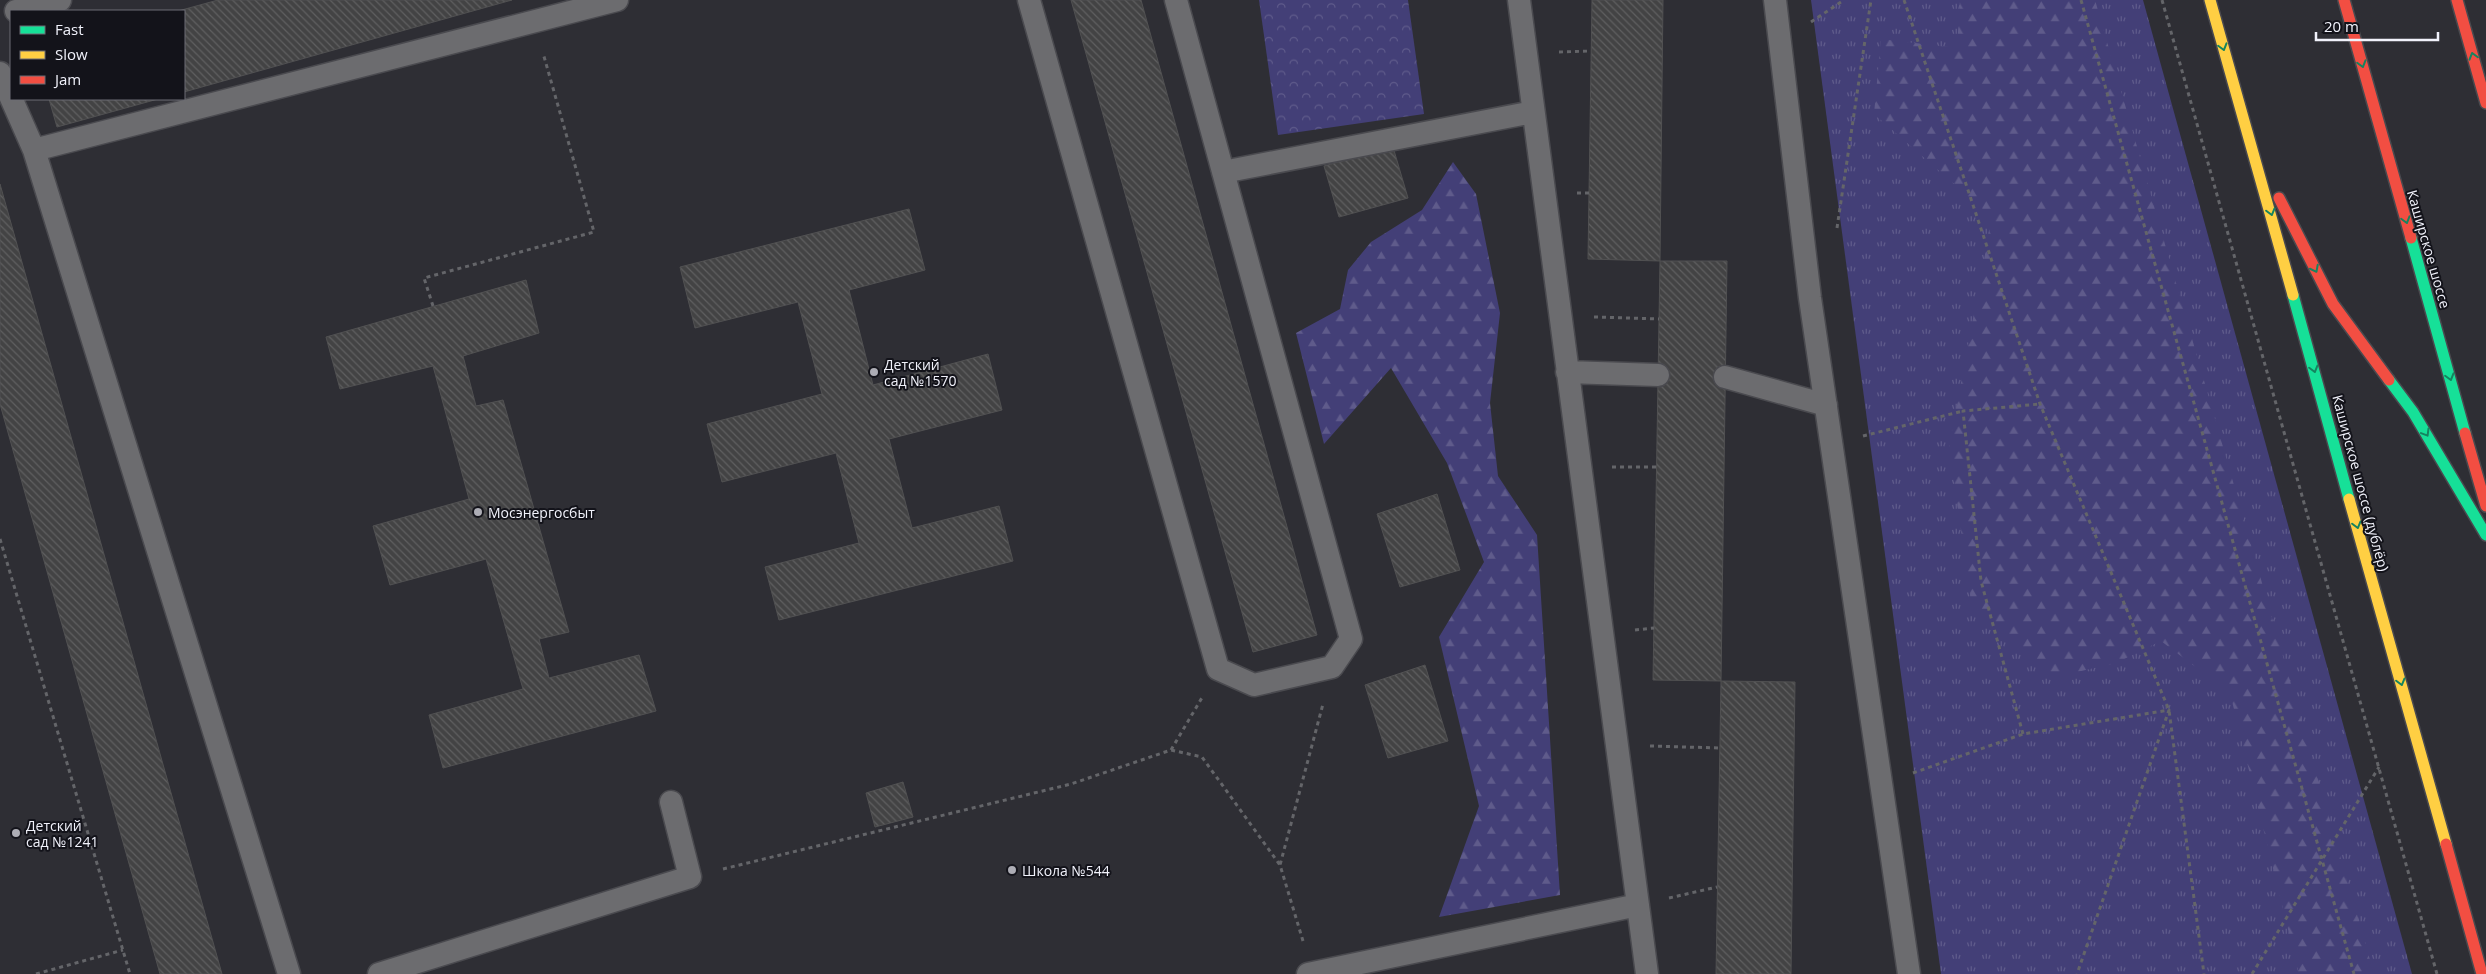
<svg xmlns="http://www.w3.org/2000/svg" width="2486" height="974" font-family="'Open Sans',sans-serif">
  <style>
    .grass { fill: url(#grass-tufts) }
    .forest { fill: url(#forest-firs) }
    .park { fill: url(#park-crowns) }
    .building { fill: url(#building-back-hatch); stroke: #515152 }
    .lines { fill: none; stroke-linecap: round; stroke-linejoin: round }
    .lane-casing { stroke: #4a4a4f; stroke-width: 25 }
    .fast-casing { stroke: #4a4a4f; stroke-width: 14 }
    .slow-casing { stroke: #4a4a4f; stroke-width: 14 }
    .jam-casing { stroke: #4a4a4f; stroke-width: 14 }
    .path { stroke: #646569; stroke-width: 3; stroke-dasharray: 4 4; stroke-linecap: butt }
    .lane { stroke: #6c6c6f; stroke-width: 22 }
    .fast { stroke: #16e098; stroke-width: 11 }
    .slow { stroke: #ffcf43; stroke-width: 11 }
    .jam { stroke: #f24e42; stroke-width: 11 }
    .oneway { stroke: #15845f }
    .poi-dot { fill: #adadb5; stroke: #13131a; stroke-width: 2 }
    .labels { text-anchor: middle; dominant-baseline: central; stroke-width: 4; stroke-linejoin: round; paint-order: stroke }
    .street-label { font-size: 14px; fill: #f1f2fb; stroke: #13131a }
    .poi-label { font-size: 14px; fill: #f1f2fb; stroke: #13131a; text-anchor: start }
  </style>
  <defs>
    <pattern id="grass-tufts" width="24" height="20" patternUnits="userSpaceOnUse" patternTransform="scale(1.25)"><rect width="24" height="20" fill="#433f77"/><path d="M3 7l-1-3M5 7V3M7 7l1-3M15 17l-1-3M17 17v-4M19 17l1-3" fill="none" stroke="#5f5b8b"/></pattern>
    <pattern id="forest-firs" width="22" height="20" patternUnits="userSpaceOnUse" patternTransform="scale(1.25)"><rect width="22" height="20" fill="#433f77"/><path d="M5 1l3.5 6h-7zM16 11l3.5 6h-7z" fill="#5f5b8b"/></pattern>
    <pattern id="park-crowns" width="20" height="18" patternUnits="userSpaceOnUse" patternTransform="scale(1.25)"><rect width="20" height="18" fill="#433f77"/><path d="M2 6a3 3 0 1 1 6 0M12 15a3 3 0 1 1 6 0" fill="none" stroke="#5f5b8b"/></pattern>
    <pattern id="building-back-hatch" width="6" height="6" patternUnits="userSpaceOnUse" patternTransform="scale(1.25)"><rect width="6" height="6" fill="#434344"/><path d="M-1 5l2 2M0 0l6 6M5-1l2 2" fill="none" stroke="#5f5f60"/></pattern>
  </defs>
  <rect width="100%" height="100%" fill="#2e2e34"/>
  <path class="grass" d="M1811 0H2143L2412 974H1941Z"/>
  <path class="forest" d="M1960 0H2095L2374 974H2299L2230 693 2161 641 2116 663 2051 678 1972 608 1949 447 1992 217 1874 114 1881 39 1957 48Z
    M1453 162 1476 194 1500 313 1490 403 1498 476 1537 535 1560 895 1439 917 1479 806 1439 637 1484 562 1447 463 1391 368 1324 444 1296 333 1340 309 1348 270 1371 242 1422 210Z"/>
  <path class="park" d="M1259 0H1408L1424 114 1278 135Z"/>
  <path class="building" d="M218 0H512L184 92V11H178Z
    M1071 0H1141L1317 635 1253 652Z
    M1592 0H1663L1660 261 1588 259Z
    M49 99H158L57 127Z
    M1393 147 1408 198 1339 217 1324 166Z
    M0 184 164 768 222 974H160L0 404Z
    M909 209 925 270 849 290 873 385 988 354 1002 410 889 439 912 528 999 506 1013 561 779 620 765 567 859 543 836 453 722 482 707 424 822 394 798 302 695 328 680 267Z
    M1660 261H1727L1721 681 1653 680Z
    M526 280 539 333 463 356 476 406 503 400 569 632 539 639 549 678 639 655 656 711 443 768 429 715 523 689 486 559 390 585 373 526 469 499 433 366 340 389 326 337Z
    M1437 494 1460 570 1400 587 1377 514Z
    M1425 665 1448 741 1388 758 1365 685Z
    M1721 681 1795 682 1791 974H1716Z
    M903 782 913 817 875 827 866 793Z"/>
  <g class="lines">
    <defs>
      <path id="lane" d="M1029 0 1218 669 1254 685 1332 667 1351 639 1176 0
        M1519 0 1647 974
        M1775 0 1810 298 1909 974
        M16 11 60 0
        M0 73 34 150 289 974
        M34 150 617 0
        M1223 172 1533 112
        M1567 372 1658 375
        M1725 377 1826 405
        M379 974 690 877 671 802
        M1308 974 1638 905"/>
      <path id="fast" d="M2411 238 2465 433
        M2293 295 2349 499
        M2389 380 2413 412 2486 535"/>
      <path id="slow" d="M2210 0 2293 295
        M2349 499 2446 844"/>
      <path id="jam" d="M2344 0 2411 238
        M2457 0 2486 103
        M2279 198 2333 304 2389 380
        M2465 433 2486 506
        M2446 844 2482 974"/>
    </defs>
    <use href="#lane" class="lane-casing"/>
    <use href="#fast" class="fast-casing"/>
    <use href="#slow" class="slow-casing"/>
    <use href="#jam" class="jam-casing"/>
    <path class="path" d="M1904 0 2040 404 2169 710 2204 974
      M2081 0 2354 974
      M2162 0 2437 974
      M1811 22 1844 0
      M1559 52 1591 51
      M1577 193H1589
      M1837 228 1871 0
      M433 306 424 278 594 232 543 53
      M1594 317 1659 319
      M1863 436 1963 411
      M1612 467H1657
      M0 539 130 974
      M1635 630 1654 628
      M2023 734 1981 581 1963 411 2040 404
      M1650 746 1720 748
      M1171 750 1203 696
      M1913 773 2023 734 2169 710 2077 974
      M723 869 1071 784 1171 750 1202 757 1280 865
      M1669 898 1717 887
      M1303 941 1280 865 1323 704
      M36 974 123 950
      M2252 974 2379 767"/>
    <use href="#lane" class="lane"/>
    <use href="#fast" class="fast"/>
    <use href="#slow" class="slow"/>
    <use href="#jam" class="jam"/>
  </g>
  <defs><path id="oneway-chevron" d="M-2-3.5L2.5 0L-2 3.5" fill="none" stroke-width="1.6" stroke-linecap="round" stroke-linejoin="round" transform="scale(1.25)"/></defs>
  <g class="oneway">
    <use href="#oneway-chevron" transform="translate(2223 47) rotate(74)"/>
    <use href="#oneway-chevron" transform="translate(2473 56) rotate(-106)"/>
    <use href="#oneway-chevron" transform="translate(2362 64) rotate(74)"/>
    <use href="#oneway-chevron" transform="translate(2271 212) rotate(75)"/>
    <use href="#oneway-chevron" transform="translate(2406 220) rotate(74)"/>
    <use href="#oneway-chevron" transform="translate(2315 269) rotate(63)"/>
    <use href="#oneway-chevron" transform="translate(2314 369) rotate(75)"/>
    <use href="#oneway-chevron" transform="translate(2450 377) rotate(74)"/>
    <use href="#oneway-chevron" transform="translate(2426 433) rotate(59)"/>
    <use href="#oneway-chevron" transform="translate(2357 525) rotate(75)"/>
    <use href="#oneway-chevron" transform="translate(2401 682) rotate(75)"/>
  </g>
  <g class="poi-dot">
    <circle cx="874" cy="372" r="5"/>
    <circle cx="478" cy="512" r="5"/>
    <circle cx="16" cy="833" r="5"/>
    <circle cx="1012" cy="870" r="5"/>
  </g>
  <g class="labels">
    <g class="street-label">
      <text transform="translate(2429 249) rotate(74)">Каширское шоссе</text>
      <text transform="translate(2361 483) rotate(75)">Каширское шоссе (дублёр)</text>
    </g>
    <g class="poi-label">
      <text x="884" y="364">Детский<tspan x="884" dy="16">сад №1570</tspan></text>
      <text x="488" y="512">Мосэнергосбыт</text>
      <text x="26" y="825">Детский<tspan x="26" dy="16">сад №1241</tspan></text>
      <text x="1022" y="870">Школа №544</text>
    </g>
  </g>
  <rect x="10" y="10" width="175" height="90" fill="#13131a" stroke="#6c6c74"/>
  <rect x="20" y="26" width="25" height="8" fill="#16e098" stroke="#6c6c74"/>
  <text x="55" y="35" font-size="15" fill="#f1f2fb">Fast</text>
  <rect x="20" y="51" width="25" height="8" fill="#ffcf43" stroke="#6c6c74"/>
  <text x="55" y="60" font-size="15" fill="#f1f2fb">Slow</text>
  <rect x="20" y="76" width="25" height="8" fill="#f24e42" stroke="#6c6c74"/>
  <text x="55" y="85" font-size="15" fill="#f1f2fb">Jam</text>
  <path d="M2316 32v8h122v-8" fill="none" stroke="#f1f2fb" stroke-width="2.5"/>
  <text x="2324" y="32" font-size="15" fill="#f1f2fb" stroke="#13131a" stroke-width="4" paint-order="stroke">20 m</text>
</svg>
